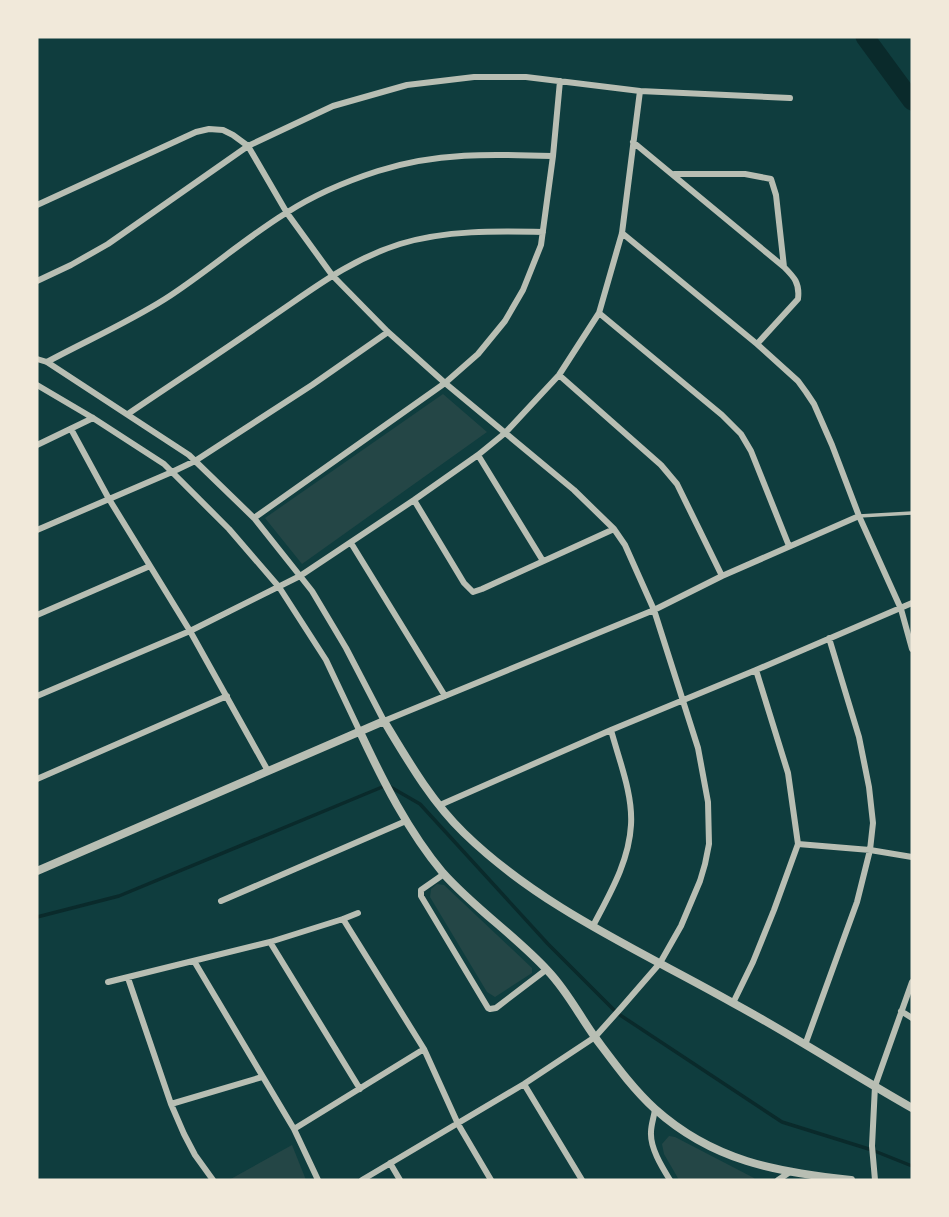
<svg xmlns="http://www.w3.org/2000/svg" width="949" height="1217" font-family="Figtree,sans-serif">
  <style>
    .green { fill: #244646 }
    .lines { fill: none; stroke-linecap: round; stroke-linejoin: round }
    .stream { stroke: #0a2a2b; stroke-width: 3.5 }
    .river { stroke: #0a2a2b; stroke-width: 19 }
    .service { stroke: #b8beb3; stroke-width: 3.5 }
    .minor { stroke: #b8beb3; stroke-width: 6 }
    .tertiary { stroke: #b8beb3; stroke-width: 8 }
  </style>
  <rect width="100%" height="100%" fill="#0f3d3e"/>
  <path class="green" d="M443 394 487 432 302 564 265 518Z
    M437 884 444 885 532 968V973L495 997 487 992 430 897 431 889Z
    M669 1136 675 1137 754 1178 755 1180H679L664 1154 662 1144Z
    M292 1145 306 1180H229Z"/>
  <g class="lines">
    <path class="stream" d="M37 917 119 896 387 785 420 804 548 944 617 1013 782 1122 872 1150 912 1166"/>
    <path class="river" d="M865 37 912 101"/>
    <path class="service" d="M859 516 912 513"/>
    <path class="minor" d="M633 142 784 267C794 277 800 283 798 299L757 344
      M674 174H745L771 179 776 195 784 267
      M37 205 196 132 209 129 223 130 233 135 248 146 287 213 332 275 388 332 445 383 574 490 614 529 625 545 654 610 698 748 708 802 709 844 705 864 700 881 681 926 660 963 621 1008 595 1037 524 1084 362 1180
      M622 233 757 344 798 381 806 392 814 404 832 445 859 516 901 609 912 649
      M37 281 71 265 108 244 248 146 333 106 407 85 474 77H526L640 91 790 98
      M599 313 722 415 741 434 751 451 789 546
      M37 359 47 362 189 455 254 518 312 591 346 648 384 721 654 610 722 576 859 516
      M47 362C86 341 127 323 165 299 207 272 244 239 286 213 314 195 347 181 378 171 436 152 493 154 553 156
      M559 375 661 465 677 484 722 576
      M37 385 93 418 164 464 229 529 279 587 326 660 360 732
      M128 414C175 382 223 351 270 318 313 289 349 260 400 244 446 230 496 231 543 232
      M71 429 109 499 190 631 268 771
      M37 445 93 418
      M478 455 543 561
      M414 500 464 583 473 592 482 589 614 529
      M254 518 445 383 478 354 505 321 523 290 541 245 553 156 560 81
      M37 530 172 472 195 461 312 385 388 332
      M351 543 445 696
      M37 615 150 566
      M37 696 190 631 300 576 414 500 478 455 505 433 559 375 599 313 622 233 640 91
      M37 779 227 696
      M440 805 611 730 756 670 912 603
      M798 844 870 850 912 857
      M444 874 421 890V896L488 1008 490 1009 496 1008 547 969
      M221 901 406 821
      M343 919 424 1049 458 1124 491 1180
      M593 926C609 895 629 862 631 825 633 794 619 760 611 730
      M270 942 360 1089
      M194 961 294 1129 318 1180
      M128 978 171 1104 184 1134 195 1155 213 1180
      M108 982 270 942 343 919 358 913
      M733 1003 753 962 774 910 798 844 788 773 756 670
      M901 1011 912 1018
      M805 1045 857 902 870 850 873 823 869 787 859 737 829 638
      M524 1084 582 1180
      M171 1104 262 1077
      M655 1109C654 1117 651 1125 651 1132 650 1148 662 1167 670 1180
      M294 1129 424 1049
      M390 1163 400 1180
      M778 1180 790 1172
      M875 1180 872 1146 875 1086 912 982"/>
    <path class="tertiary" d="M360 732C383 781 408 831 443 873 475 909 516 936 548 971 568 992 580 1017 597 1040 615 1064 633 1089 655 1109 713 1161 776 1172 851 1180
      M37 871 384 721C407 759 431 801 464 833 541 908 641 951 733 1003 794 1036 852 1074 912 1108"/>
  </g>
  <rect width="949" height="1217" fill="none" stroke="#f1e9da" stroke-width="77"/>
</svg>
